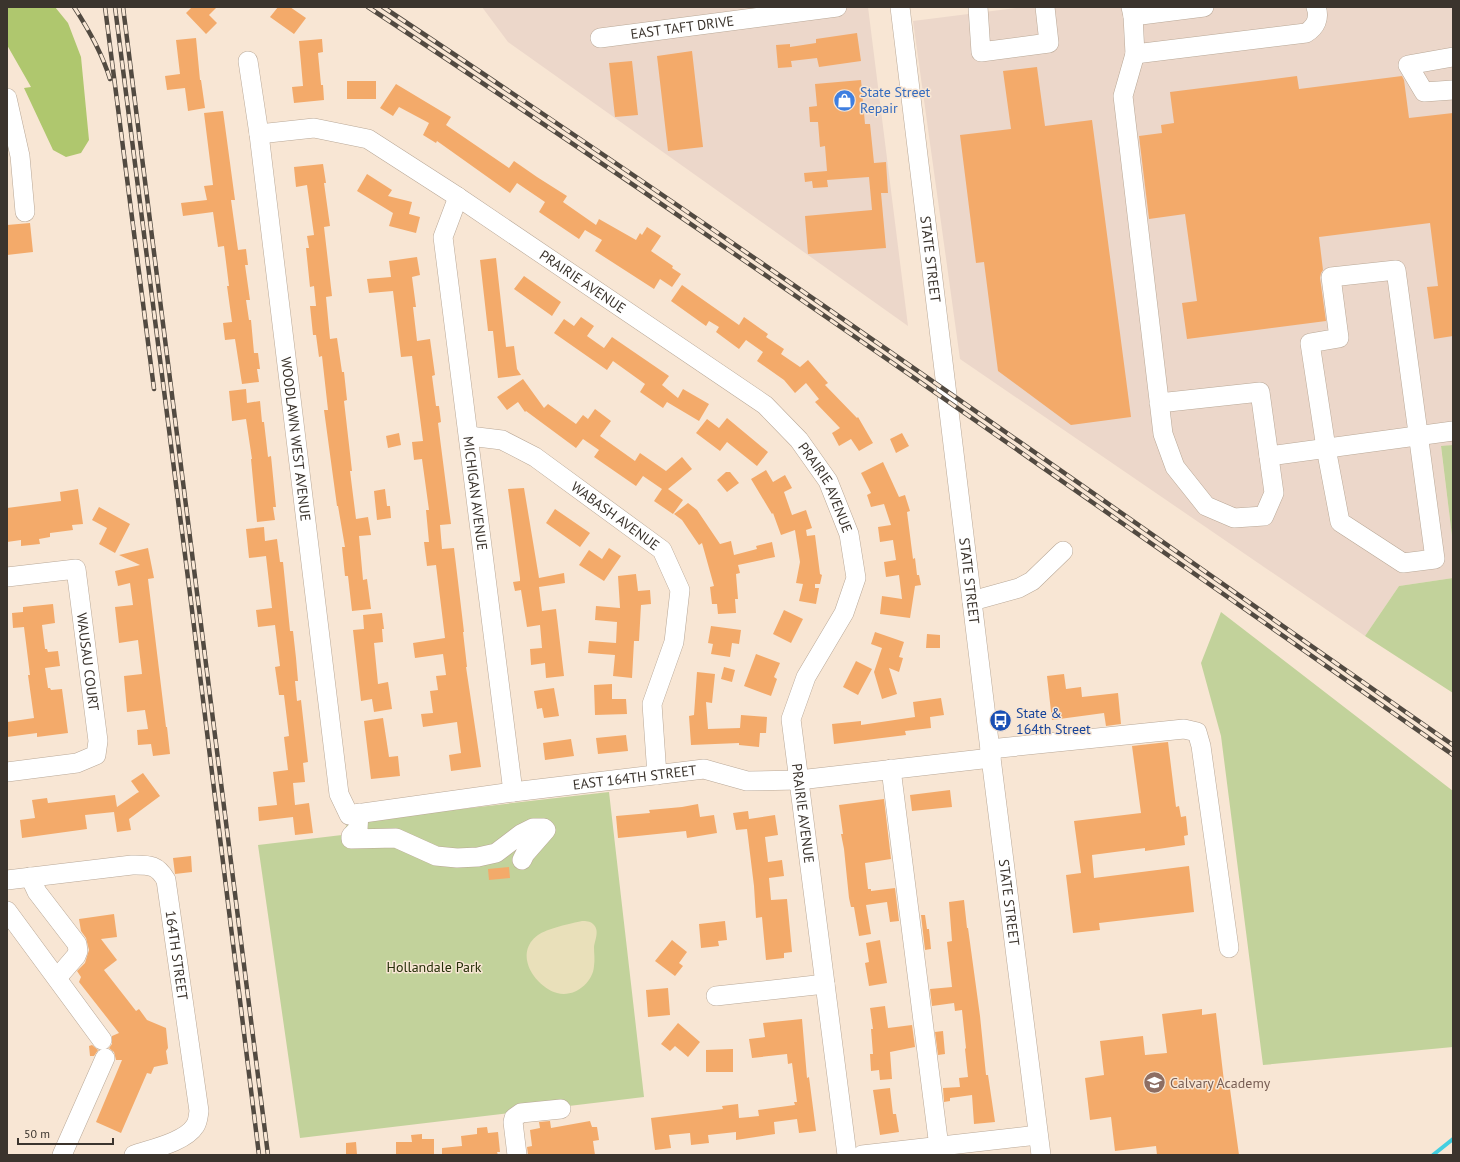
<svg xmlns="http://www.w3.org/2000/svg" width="1460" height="1162" font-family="'PT Sans',sans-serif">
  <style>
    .industrial { fill: #ecd7ca }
    .green { fill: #c2d29b }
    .forest { fill: #afc76e }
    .sand { fill: #e9e0ba }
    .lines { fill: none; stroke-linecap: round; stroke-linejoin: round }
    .stream { stroke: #44cfe0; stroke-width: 4 }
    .building { fill: #f3aa6a }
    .minor-casing { stroke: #b9a897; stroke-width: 20 }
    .minor { stroke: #fff; stroke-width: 19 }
    .rail-casing { stroke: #524a41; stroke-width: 4.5 }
    .rail { stroke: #f8e6d4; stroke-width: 3; stroke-dasharray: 9; stroke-linecap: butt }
    .labels { text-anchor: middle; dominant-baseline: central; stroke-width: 3; stroke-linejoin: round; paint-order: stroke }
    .street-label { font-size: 14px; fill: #3b342d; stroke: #f8e6d4 }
    .shop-label { font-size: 14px; fill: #366cbe; stroke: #f8e6d4; text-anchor: start }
    .transit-label { font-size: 14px; fill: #164399; stroke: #f8e6d4; text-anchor: start }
    .park-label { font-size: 14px; fill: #252e08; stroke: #f8e6d4 }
    .education-label { font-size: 14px; fill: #785e54; stroke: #f8e6d4; text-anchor: start }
  </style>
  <rect width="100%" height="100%" fill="#f8e6d4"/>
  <path class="industrial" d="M482 7H868L908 326 508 42Z
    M1024 7H1453V445L1441 447 1453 544V578L1399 586 1365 636 960 359 913 21Z"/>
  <path class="green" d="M1453 445V544L1441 446Z
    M1453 578V693L1365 636 1399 586Z
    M1221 612 1453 791V1047L1263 1065 1221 736 1201 663Z
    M609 792 644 1097 300 1138 258 845 342 835 348 822Z"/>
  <path class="forest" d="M7 7H55L68 23 81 57 89 140 81 153 66 157 53 150 24 88 31 87 7 45Z"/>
  <path class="sand" d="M582 921C586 921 590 921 593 924 600 930 595 940 594 947 594 953 595 960 594 966 593 983 574 998 557 993 534 986 513 953 538 935 546 929 572 923 582 921Z"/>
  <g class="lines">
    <path class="stream" d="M1433 1155 1453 1139"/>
  </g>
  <path class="building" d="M192 7H217L209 15 217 23 206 34 186 13Z
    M278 7H290L306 18 294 34 270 17Z
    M857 33 861 61 819 67 817 58 791 61 792 67 778 68 776 45 790 44V47L816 43V39Z
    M196 38 200 80H201L205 108 188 111 185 88 167 90 165 76 180 74 176 40Z
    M322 39 323 52 318 53 321 85H323L324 100 294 103 292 87 303 86 299 41Z
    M692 51 703 147 668 151 657 56Z
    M632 61 638 115 615 117 609 63Z
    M1037 67 1045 126 1092 120 1131 417 1071 425 998 371 984 262 976 263 960 135 1011 129 1003 71Z
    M1297 76 1299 89 1402 76 1404 80 1409 118 1453 113V336L1434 339 1427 287 1438 286 1430 223 1319 237 1323 270 1321 273 1320 278 1326 321 1187 339 1182 303 1197 301 1185 214 1149 219 1139 136 1162 133 1161 125 1174 123 1170 92Z
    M861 80 865 124H870L874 163 886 162 888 193H881L886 248 808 254 805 216 872 210 869 177 827 180 828 187 813 188 812 181 805 182 804 173 827 171 825 146 820 147 818 122H810L809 107 817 106 815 84Z
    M347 81H376V99H347Z
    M396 84 451 117 446 125 509 168 514 161 537 177 567 196 563 202 596 225 599 219 636 240 640 233 642 235 647 227 661 236 651 251 673 266 672 268 681 274 672 287 660 279 654 289 595 251 602 240 585 230 579 239 539 212 545 202 517 183 510 193 437 141 436 143 423 135 429 123 399 107 393 116 380 108Z
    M223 111 235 200H231L238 250 246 249 248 265H245L250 300H246L249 320H251L254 353H258L260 369H257L259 382 242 384 235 339 225 340 223 323 232 322 227 286H229L224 246 218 247 213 212 183 216 181 203 207 200 204 186 213 185 204 113Z
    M323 164 326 183H324L330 226 324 227 332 296 326 297 330 339 337 338 342 372H344L347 400 344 401 352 471H350L356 519 368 517 371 535 359 536 363 580 367 579 371 609 352 611 348 576H345L342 547H345L338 506H337L324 410H328L322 356 319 357 316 335H313L310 306H316L314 286 310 287 306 248H309L307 236 314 235 307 185 296 187 294 167Z
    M367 174 392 190 388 196 412 202 409 214 420 217 416 233 389 226 393 213 357 191Z
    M30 223 33 252 7 255V225Z
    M417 257 420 275 412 277 416 307H413L417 341 430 339 435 375 432 376 436 406H439L441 422 438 423 451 524 440 525 442 549 454 548 464 632H463L467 667H466L481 767 451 771 449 755 461 753 457 722 423 727 421 714 433 713 430 691 438 690 436 676 446 675 443 654 415 658 413 643 445 638 436 565 427 566 424 542H429L426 510H429L422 459 414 460 412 442 423 441 412 356 401 357 393 291 369 293 367 279 391 277 389 261Z
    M496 258 506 347 514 346 517 369 521 375 498 378 493 331H488L480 260Z
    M524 276 561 302 552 316 514 289Z
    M682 285 739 325 744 317 768 334 766 337 784 349 781 354 800 367 808 360 828 383 825 385 857 418 858 417 873 443 859 451 851 439 839 446 832 433 840 428 815 402 819 399 806 383 795 393 784 380 757 361 763 352 746 340 739 349 716 332 719 327 709 321 706 326 671 301Z
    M581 317 594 326 587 336 604 348 612 337 669 376 662 385 678 398 683 389 709 404 699 421 667 402 663 408 640 392 645 384 613 361 607 370 554 333 564 319 574 326Z
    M523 379 544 408 548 404 576 424 583 415 588 419 595 409 611 421 600 436 635 461 640 453 666 471 682 457 692 469 668 489 683 500 673 514 654 501 662 489 643 476 636 486 594 457 599 450 583 439 576 448 526 411 525 412 518 402 507 410 497 397Z
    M246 389 247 403 260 401 262 422H264L268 457 271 456 276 507H273L275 520 257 522 251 459H252L246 419 232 421 229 391Z
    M727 418 768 452 757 466 727 442 720 451 696 433 707 419 719 428Z
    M399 433 401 445 388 448 386 436Z
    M902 433 909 446 896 453 890 439Z
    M883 462 899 497 905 495 910 511 907 512 913 559 915 558 917 575H919L921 585 915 586 910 618 880 614 882 596 902 599 899 575 886 577 884 562 896 560 893 540 880 542 878 527 891 525 884 504 871 507 867 495 871 493 861 473Z
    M766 470 773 482 785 475 792 488 784 492 792 515 806 510 812 528 806 530 807 536 815 535 820 574 822 575 820 584H815V588H819L816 604 799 601 803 584 796 583 800 562 795 530 781 535 773 513 772 514 751 479Z
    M726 472H730L739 483 727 492 717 480Z
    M524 488 539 578 564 573 565 583 539 587 542 611 556 609 564 676 546 678 545 663 531 665 530 649 542 648 540 625 527 627 521 590 515 591 513 582 520 581V578L508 489Z
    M78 489 83 524 72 525 73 530 50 533V537L39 539 40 544 21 546V540L7 542V508L61 501 60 492Z
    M385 489 387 506H390L391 518 377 520 374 491Z
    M688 503 697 510 720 544 731 541 734 555 757 549 756 546 772 542 775 557 738 565 740 573 736 574 738 599H735L736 613 718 614 717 604H712L710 587 714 586 702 543 699 545 682 520 674 514Z
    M99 507 130 524 115 553 99 544 107 528 92 520Z
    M555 509 590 533 580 547 546 523Z
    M264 527 265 541 277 539 280 562H283L290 631H293L296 658 298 681H295L297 701 301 700 308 762 303 763 305 782 293 783 295 805 309 803 313 833 295 835 293 817 259 821 258 807 277 805 273 772 288 770 284 737 289 736 284 695H279L275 667 280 666 275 625 258 627 256 610 272 608 266 556 249 558 246 529Z
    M148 548 154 578 148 579 166 727H167L170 754 153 756 151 744 138 745 137 730 148 729 145 710 127 712 124 676 142 674 138 640 119 643 115 607 133 605 130 583 118 586 115 571 140 565 119 555Z
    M609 548 621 556 604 581 579 565 589 550 602 559Z
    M636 574 638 591 650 590 651 604 641 605 639 641H634L632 678 613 676 615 655 588 653 589 641 616 643 617 622 595 620 596 606 620 608 618 576Z
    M53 604 55 623 42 625 45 649H47L48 652 58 651 60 666 45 668 48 688H50L51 690 62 689 68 733 37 737V733L7 737V722L34 718 28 675H30L24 627 13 628 12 613 23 612V607Z
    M784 610 803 619 791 643 773 634Z
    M382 613 384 629H382L383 642 374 643 378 684 388 682 392 709 374 712 372 699 361 701 353 630 364 629 363 615Z
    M711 626 741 630 739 644 732 643 730 657 711 654 713 644 708 643Z
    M875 632 904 642 899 657 903 658 899 672 889 668 897 694 882 699 874 672 882 648 871 644Z
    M927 634 940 635V648H926Z
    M756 654 780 663 774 677 777 679 771 696 744 686Z
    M856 661 872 669 858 695 843 687Z
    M724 667 735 670 732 682 721 679Z
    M697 672 715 674 712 703 706 702 708 729 740 728 741 715 767 717 766 733H760L759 747 739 745V743L691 745 689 716 694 715Z
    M1064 674 1066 689 1081 687 1082 697 1118 693 1121 724 1106 726 1104 713 1052 720 1047 676Z
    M612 684V699H626L627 714 595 715 594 685Z
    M554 688 559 716 544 718 542 708 537 709 534 691Z
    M941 698 944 715 930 717 931 728 905 731 906 735 834 744 832 724 861 721V725L915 717 913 702Z
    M383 718 389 757 398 756 400 776 371 779 364 721Z
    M626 735 628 751 598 754 596 738Z
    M571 739 574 756 545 760 543 743Z
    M1168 742 1176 807 1179 806 1181 817 1186 816 1188 835 1184 836 1185 845 1145 851V848L1092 855 1094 878 1189 866 1194 912 1099 923 1100 930 1073 933 1066 875 1081 873 1074 821 1141 813 1132 746Z
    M143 773 160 796 129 819 131 830 117 832 114 812 85 815 87 829 22 838 20 820 35 818 32 800 47 798 48 803 115 795 117 807 137 793 139 792 131 781Z
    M950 790 952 807 912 811 910 795Z
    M884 799 891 859 865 863 868 889H871V891L895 888 899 921 890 922 887 902 866 905 871 934 859 936 854 907H851L849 898 844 849 841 834H843L839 805Z
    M698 804 700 817 714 815 717 833 687 838 686 831 618 838 616 816 650 813 649 810 682 807Z
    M748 811 749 819 775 815 778 835 765 837 768 862 782 860 784 876 769 878 771 900 787 899 792 952 784 953V958L766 960 762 917 756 918 754 886 747 829 736 830 733 813Z
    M191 856 192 872 175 874 173 858Z
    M509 867 510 878 489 880 488 869Z
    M964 900 967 928H968L980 1016 986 1075H988L995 1122 974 1124 972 1095 950 1098V1101L944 1102 943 1088 960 1087 959 1078 968 1077 965 1049 966 1048 962 1010 955 1011 954 1003 932 1006 930 989 952 987 947 942 952 941 949 902Z
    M114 914 117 937 101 939 117 960 104 970 136 1011 139 1009 147 1020 166 1028 168 1048 166 1051 168 1064 154 1067 151 1074 147 1073 121 1133 96 1122 122 1060H116L114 1052 109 1048 112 1044V1036L119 1033 79 982 81 977 77 971 85 963 89 950 86 938 81 931 79 919Z
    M921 915H925L927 929H929L931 949 925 950Z
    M725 921 727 940 718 941 719 946 701 948 699 924Z
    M672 940 687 952 679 963 683 966 675 976 655 961Z
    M880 940 887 983 869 986 865 963 869 962 866 943Z
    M668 988 670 1015 648 1017 646 990Z
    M885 1006 888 1028 912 1025 915 1047 890 1052 892 1079 880 1080 879 1070 871 1071 870 1054H873L871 1029H873L870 1008Z
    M1202 1009V1015L1216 1013 1225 1090 1230 1089 1239 1155H1157L1156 1146 1115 1151 1111 1117 1090 1120 1085 1078 1104 1075 1100 1041 1143 1036 1145 1055 1167 1053 1162 1014Z
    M802 1019 807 1078 809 1077 816 1131 799 1133 797 1119 774 1122 775 1134 736 1140V1132L708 1135 709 1143 691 1145 690 1133 669 1135 671 1148 655 1150 651 1118 723 1109 722 1106 738 1104 739 1118 759 1116 758 1110 795 1105 794 1102H797L792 1063 788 1064 787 1054 752 1058 749 1039 765 1037 763 1023Z
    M678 1023 700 1042 688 1057 675 1046 670 1051 661 1044Z
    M943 1031 945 1054 938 1055 935 1032Z
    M92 1045 98 1050 94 1056H90L89 1046Z
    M733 1049V1072H706V1050Z
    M890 1088 893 1114H896L899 1132 880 1135 873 1090Z
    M550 1121 551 1128 590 1121 592 1127H597L599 1140 593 1141 595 1155H528L527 1147 532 1146 530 1130 540 1128 539 1122Z
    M487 1127 488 1133 498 1132 500 1152H497L498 1155H442V1148L462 1146 461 1136 477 1134V1128Z
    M422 1134V1139H434V1155H396V1142H412L411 1135Z
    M356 1142 357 1155H346V1143Z"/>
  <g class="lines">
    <defs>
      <g id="minor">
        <path id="s1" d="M900 7 991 758 1041 1155"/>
        <path d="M978 7 981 52 1049 43 1045 7"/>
        <path d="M1131 7 1133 16 1204 7"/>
        <path d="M1133 16 1135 54 1306 33C1316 27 1320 18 1316 7"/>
        <path id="s2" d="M600 38 837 7"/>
        <path d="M1135 54 1123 96 1163 434 1175 467 1206 506 1234 518 1264 516 1274 493 1260 392 1159 403"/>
        <path d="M1453 57 1408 65 1424 92 1453 90"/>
        <path id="s3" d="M248 61 259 134 339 794 349 815 513 792 704 769 747 781 799 780 991 758"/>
        <path d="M7 98 20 156 25 212"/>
        <path id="s4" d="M259 134 314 128 368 139 458 197 765 405 799 440 828 481 849 534 856 578 844 613 806 677 791 719 847 1155"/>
        <path id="s5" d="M458 197 443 237 513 792"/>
        <path d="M1396 270 1435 559 1403 563 1340 522 1326 448 1310 343 1339 338 1331 277Z"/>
        <path id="s6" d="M469 436 502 440 535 457 662 550 680 590 674 642 652 704 657 775"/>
        <path d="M1269 456 1453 431"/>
        <path id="s7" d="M7 577 76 569 98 741 96 755 77 763 7 772"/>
        <path d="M972 601 1019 588 1032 581 1063 551"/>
        <path d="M990 749 1184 729 1197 732 1201 746 1229 948"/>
        <path d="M891 769 940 1155"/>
        <path d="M359 813 358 829 351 836V839L396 838 436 856 457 858 478 857 496 853 521 834 533 828H544L546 830 525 854 522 860"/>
        <path d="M30 877 37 892 77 944 78 951 76 956 57 978"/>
        <path id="s8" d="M7 880 132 865C149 865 157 864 166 880L199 1111C198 1117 198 1122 195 1126 185 1142 151 1149 134 1155"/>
        <path d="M7 911 102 1040"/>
        <path d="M716 996 825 984"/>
        <path d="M62 1155 105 1058"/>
        <path d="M517 1155 513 1122 514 1118 521 1113 561 1109"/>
        <path d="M862 1155 1038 1135"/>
      </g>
    </defs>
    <use href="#minor" class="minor-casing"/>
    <use href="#minor" class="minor"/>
    <defs>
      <path id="rail" d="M74 7C89 30 102 53 110 79
        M105 7 154 389
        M115 7 190 594 259 1155
        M123 7 268 1155
        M368 7C735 249 1093 503 1453 755
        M383 7C744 246 1098 497 1453 745"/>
    </defs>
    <use href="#rail" class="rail-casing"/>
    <use href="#rail" class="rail"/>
  </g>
  <defs>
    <symbol id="shop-disc" viewBox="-11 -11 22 22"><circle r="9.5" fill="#3f7fe0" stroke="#f8e6d4"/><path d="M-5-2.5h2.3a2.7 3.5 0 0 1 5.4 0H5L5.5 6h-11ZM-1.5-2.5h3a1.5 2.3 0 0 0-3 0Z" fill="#fff"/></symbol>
    <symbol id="bus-disc" viewBox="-11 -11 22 22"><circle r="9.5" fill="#1a4fb4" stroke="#f8e6d4"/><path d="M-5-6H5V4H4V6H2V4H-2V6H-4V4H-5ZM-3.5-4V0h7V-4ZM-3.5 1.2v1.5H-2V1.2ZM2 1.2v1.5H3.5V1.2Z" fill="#fff"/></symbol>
    <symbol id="school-disc" viewBox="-11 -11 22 22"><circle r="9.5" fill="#8d6e63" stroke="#f8e6d4"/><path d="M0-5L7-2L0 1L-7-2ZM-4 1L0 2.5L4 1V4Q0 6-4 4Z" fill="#fff"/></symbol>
  </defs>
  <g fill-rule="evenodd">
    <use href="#shop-disc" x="832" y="88" width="25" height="25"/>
    <use href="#bus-disc" x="988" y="708" width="25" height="25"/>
    <use href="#school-disc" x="1142" y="1070" width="25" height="25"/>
  </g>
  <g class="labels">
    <g class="street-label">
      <text stroke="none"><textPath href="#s2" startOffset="83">EAST TAFT DRIVE</textPath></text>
      <text stroke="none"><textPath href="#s1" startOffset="254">STATE STREET</textPath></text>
      <text stroke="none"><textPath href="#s4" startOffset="368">PRAIRIE AVENUE</textPath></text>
      <text stroke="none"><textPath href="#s3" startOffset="381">WOODLAWN WEST AVENUE</textPath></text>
      <text stroke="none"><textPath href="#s4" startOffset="692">PRAIRIE AVENUE</textPath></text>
      <text stroke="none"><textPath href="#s5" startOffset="301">MICHIGAN AVENUE</textPath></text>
      <text stroke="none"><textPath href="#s6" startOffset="170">WABASH AVENUE</textPath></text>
      <text stroke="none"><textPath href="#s1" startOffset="578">STATE STREET</textPath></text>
      <text stroke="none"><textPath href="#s7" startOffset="163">WAUSAU COURT</textPath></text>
      <text stroke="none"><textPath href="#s3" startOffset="1050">EAST 164TH STREET</textPath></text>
      <text stroke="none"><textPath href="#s4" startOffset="1040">PRAIRIE AVENUE</textPath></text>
      <text stroke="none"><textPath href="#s1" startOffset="902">STATE STREET</textPath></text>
      <text stroke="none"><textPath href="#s8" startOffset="242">164TH STREET</textPath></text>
    </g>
    <g class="shop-label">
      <text x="860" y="92">State Street<tspan x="860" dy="16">Repair</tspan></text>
    </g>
    <g class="transit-label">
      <text x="1016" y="713">State &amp;<tspan x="1016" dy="16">164th Street</tspan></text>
    </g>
    <g class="park-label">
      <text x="434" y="967">Hollandale Park</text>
    </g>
    <g class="education-label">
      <text x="1170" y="1083">Calvary Academy</text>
    </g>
  </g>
  <rect width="1460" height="1162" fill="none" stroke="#3b342d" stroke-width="16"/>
  <path d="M18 1138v6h95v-6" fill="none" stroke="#3b342d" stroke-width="2"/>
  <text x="24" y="1138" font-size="12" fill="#3b342d" stroke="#f8e6d4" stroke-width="3" paint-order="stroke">50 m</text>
</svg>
